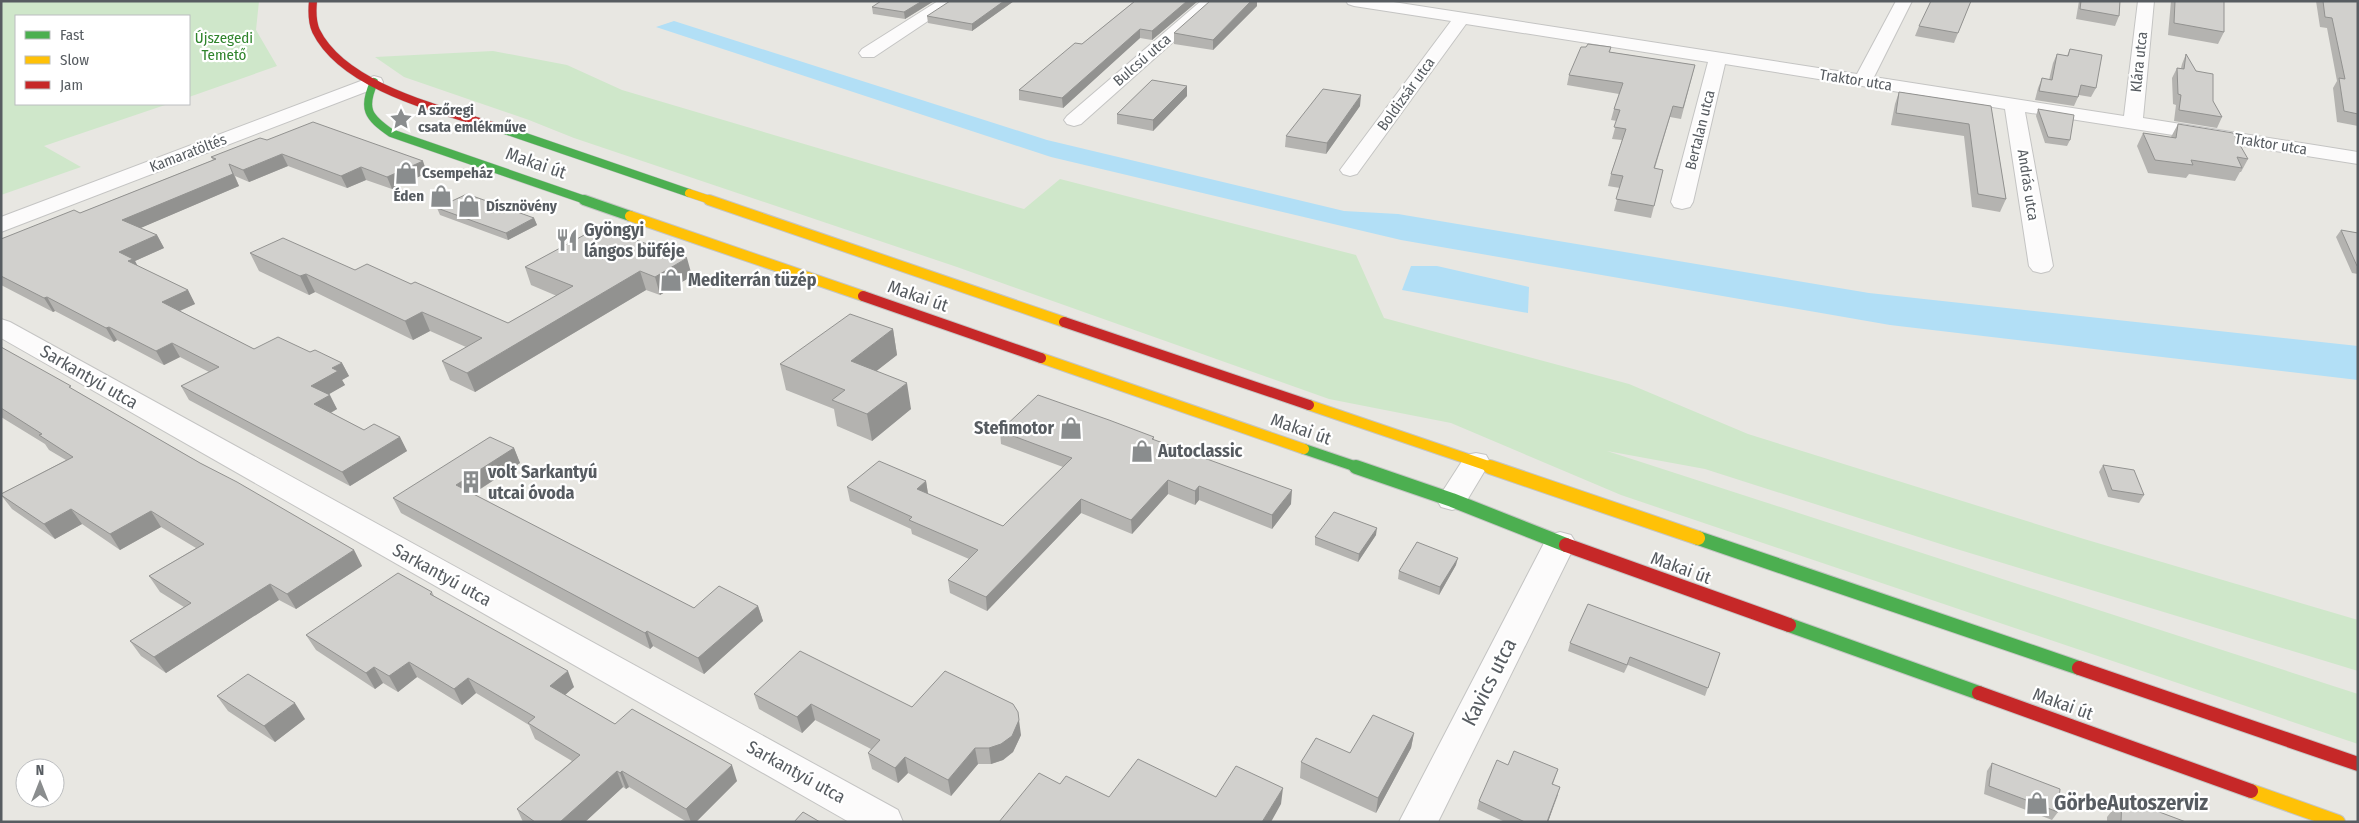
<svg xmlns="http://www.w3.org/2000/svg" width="2359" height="823" font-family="'Fira Sans Condensed',sans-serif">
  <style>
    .green { fill: #cfe7ca }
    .water { fill: #b2dff6 }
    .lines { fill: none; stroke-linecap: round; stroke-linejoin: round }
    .street-casing { stroke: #c4c4c3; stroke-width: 2 }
    .fast-far2-casing { stroke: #c4c5c4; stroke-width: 9 }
    .fast-far1-casing { stroke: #c4c5c4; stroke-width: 12 }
    .fast-casing { stroke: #c4c5c4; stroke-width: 16 }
    .slow-far2-casing { stroke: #c4c5c4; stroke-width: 9 }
    .slow-far1-casing { stroke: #c4c5c4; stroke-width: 12 }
    .slow-casing { stroke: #c4c5c4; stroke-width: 16 }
    .jam-far2-casing { stroke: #c4c5c4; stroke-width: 9 }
    .jam-far1-casing { stroke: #c4c5c4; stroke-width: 12 }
    .jam-casing { stroke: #c4c5c4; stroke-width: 16 }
    .street { fill: #fcfbfb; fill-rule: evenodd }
    .fast-far2 { stroke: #4caf50; stroke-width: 8 }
    .fast-far1 { stroke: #4caf50; stroke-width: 10 }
    .fast { stroke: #4caf50; stroke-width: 14 }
    .slow-far2 { stroke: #ffc107; stroke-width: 8 }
    .slow-far1 { stroke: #ffc107; stroke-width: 10 }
    .slow { stroke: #ffc107; stroke-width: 14 }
    .jam-far2 { stroke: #c62828; stroke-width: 8 }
    .jam-far1 { stroke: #c62828; stroke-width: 10 }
    .jam { stroke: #c62828; stroke-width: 14 }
    .wall { fill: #b4b3b0 }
    .shaded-wall { fill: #929290 }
    .building { fill: #d1d0cd; stroke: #929290 }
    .labels { text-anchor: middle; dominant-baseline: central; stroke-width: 4.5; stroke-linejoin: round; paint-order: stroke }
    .far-park-label { font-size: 15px; fill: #2f842c; stroke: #fff }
    .far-street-label { font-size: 15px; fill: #575c61; stroke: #fff }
    .far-poi-label { font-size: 15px; font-weight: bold; fill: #575c61; stroke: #fff; text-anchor: start }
    .street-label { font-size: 18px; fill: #575c61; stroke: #fff }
    .poi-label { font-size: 18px; font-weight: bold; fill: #575c61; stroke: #fff; text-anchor: start }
    .near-street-label { font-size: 21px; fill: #575c61; stroke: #fff }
    .near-poi-label { font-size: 21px; font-weight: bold; fill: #575c61; stroke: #fff; text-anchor: start }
  </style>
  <rect width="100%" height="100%" fill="#e8e7e2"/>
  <path class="green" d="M1 1H259L256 30 277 66 189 97V16H16V104H168L44 146 81 167 1 195Z
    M493 51 567 65 622 90 1024 209 1060 179 1356 255 1384 318 1629 384 1748 434 2084 539 2358 620V671L1950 547 1705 469 1607 451 2358 694V744L1621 495 1451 423 1329 399 957 267 574 138 529 120 404 77 375 57Z"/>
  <path class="water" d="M674 21 1047 140 1344 211 1398 214 1869 293 2358 346V380L1890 325 1401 240 1051 157 656 27Z
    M1411 266H1437L1529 287 1528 313 1402 290Z"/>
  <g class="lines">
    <defs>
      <path id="street" d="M938 1H958L874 57H862L859 53 862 49Z
        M1201 1H1219L1081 124 1074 126 1067 124 1064 120 1067 116Z
        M1346 1H1387L1857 74 1896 1H1912L1874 77 2124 116 2138 1H2154L2143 118 2358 152V164L2025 112 2053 266 2049 271 2041 273 2033 271 2029 266 2005 109 1725 64 1693 202 1690 207 1682 209 1674 207 1671 202 1708 62 1466 24 1357 174 1350 176 1343 174 1340 170 1451 21 1354 6 1348 4Z
        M374 76 381 78 383 82 381 86 1 232V217Z
        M1 319 10 322 898 810 903 822H849L1 338Z
        M1476 453 1486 455 1490 462 1463 507 1452 510 1441 507 1437 500 1466 455Z
        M1560 532 1571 535 1576 543 1438 822H1399L1544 543 1549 535Z"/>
      <path id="fast-far2" d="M374 82C362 109 368 117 391 133L588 201
        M499 128 689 193"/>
      <path id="fast-far1" d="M584 200 630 216
        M1304 449 1360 468"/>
      <path id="fast" d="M1356 467 1452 500 1566 545
        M1698 538 2079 668
        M1789 625 1979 693"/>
      <path id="slow-far2" d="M689 193 713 201"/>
      <path id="slow-far1" d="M709 200 1064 322
        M630 216 863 296
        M1041 358 1304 449
        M1309 405 1494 468"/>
      <path id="slow" d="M1490 467 1698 538
        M2251 791 2338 822"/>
      <path id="jam-far2" d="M313 1C312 11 312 22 316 31 344 88 443 110 499 128"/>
      <path id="jam-far1" d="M863 296 1041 358
        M1064 322 1309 405"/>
      <path id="jam" d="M1566 545 1789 625
        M2079 668 2358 764
        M1979 693 2251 791"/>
    </defs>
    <use href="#street" class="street-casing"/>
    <use href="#fast-far2" class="fast-far2-casing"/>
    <use href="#fast-far1" class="fast-far1-casing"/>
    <use href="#fast" class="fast-casing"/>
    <use href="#slow-far2" class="slow-far2-casing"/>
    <use href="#slow-far1" class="slow-far1-casing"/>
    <use href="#slow" class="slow-casing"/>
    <use href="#jam-far2" class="jam-far2-casing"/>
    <use href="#jam-far1" class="jam-far1-casing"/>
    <use href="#jam" class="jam-casing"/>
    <use href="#street" class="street"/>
    <use href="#fast-far2" class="fast-far2"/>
    <use href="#fast-far1" class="fast-far1"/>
    <use href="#fast" class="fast"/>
    <use href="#slow-far2" class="slow-far2"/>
    <use href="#slow-far1" class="slow-far1"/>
    <use href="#slow" class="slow"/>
    <use href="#jam-far2" class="jam-far2"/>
    <use href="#jam-far1" class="jam-far1"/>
    <use href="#jam" class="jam"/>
  </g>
  <path class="wall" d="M934 1 905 19 873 14 872 7Z
    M1014 1 972 31 928 23 927 16Z
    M1135 1H1198L1152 40 1140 38 1063 108 1019 100V90L1082 44Z
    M1971 1 1954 43 1915 36 1919 26Z
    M2078 1H2120L2119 16 2115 26 2076 19 2079 1Z
    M2171 1H2224V32L2218 44 2168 35Z
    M2316 1H2358V126L2337 122 2333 88 2337 81 2327 28 2320 27Z
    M1257 6 1213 50 1174 44V33Z
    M1586 47H1611L1610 52 1695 65 1681 119 1670 117 1655 168 1663 170 1651 218 1614 211 1620 188 1608 186 1611 174 1622 140 1612 139 1617 121 1611 120 1614 109 1619 94 1567 85 1569 75Z
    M2070 49 2096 88 2091 97 2079 95 2074 106 2035 100 2038 88 2042 78 2049 80 2053 63 2057 54 2067 56Z
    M2186 54 2222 117 2217 128 2174 121 2176 105 2173 104 2172 78 2177 68H2181L2182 64Z
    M1899 92 1991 106 2006 199 2000 212 1972 207 1964 136 1891 125 1895 104Z
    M1187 96 1153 131 1117 124V114Z
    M1360 106 1326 154 1285 147 1286 136Z
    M2038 109 2070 140 2067 146 2045 143 2036 116Z
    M2178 124 2248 159 2241 172H2240L2235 181 2189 174 2186 178 2148 173 2137 146 2143 133 2171 137Z
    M267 140 427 173 392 189 366 180 347 188 288 166 249 182 235 176 239 186 140 228 157 235 164 248 135 261 137 266 188 290 195 304 180 311 254 349 310 352 342 363 349 376 342 380 345 385 328 394 337 409 331 413 364 430 400 437 407 451 350 486 189 400 181 386 209 372 180 357 164 365 117 340 114 342 55 311 53 312 1 285V239L80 213 213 160 211 157Z
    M437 208 534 218 537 225 508 240 440 215Z
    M599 227 692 276 660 295 646 290 475 392 450 380 442 361 466 347 430 331 413 340 315 292 309 295 259 271 250 253 355 270 411 284 508 323 557 296 531 285 525 267Z
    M2341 230 2358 233V274L2352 273 2336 237Z
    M893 329 897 355 876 371 911 409 872 441 837 426 834 409 786 390 780 364Z
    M1 347 74 390 200 463 354 550 362 566 296 609 279 600 166 673 141 656 130 641 184 607 160 592 149 576 196 548 161 527 120 550 82 524 55 539 12 509 1 495V494L66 460 49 450 45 444 1 417Z
    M1000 431 1154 437V440L1291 504 1272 529 1199 500 1195 505 1168 494 1132 534 1081 513 987 611 950 593 948 580 969 559 912 534 911 529 850 501 847 487 926 481 928 494 1003 526 1063 467 1001 444Z
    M514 448 520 463 473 494 694 608 758 606 763 621 704 674 653 646 650 649 401 513 393 498Z
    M2103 465 2144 495 2139 503 2108 497 2099 472Z
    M1376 535 1358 562 1315 545V537Z
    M1456 565 1439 595 1398 579 1399 571Z
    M432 592 434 596 574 687 565 695 615 724 737 781 696 822H687L629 787 626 789 623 787 585 822H523L517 809 572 761 535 739 529 725 476 693 462 705 417 677 398 692 383 683 375 689 316 650 306 635Z
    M1570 643 1720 653 1705 696 1628 665 1624 673 1568 651Z
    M754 694 912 707 1021 735 1013 752 1003 760 991 764H978L951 796 908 773 898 783 872 769 868 753 871 749 815 720 802 733 759 709Z
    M217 696 305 719 275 742 228 711Z
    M1414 733 1411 748 1376 813 1300 778 1301 762 1350 753Z
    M1992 763 2058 812 2052 820 1984 794 1987 771Z
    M1508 765 1558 769 1553 784 1558 795 1548 822H1505L1477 809 1479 801Z
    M2122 798 2186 822H2107V817Z"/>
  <path class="shaded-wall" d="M922 1H934L905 19 904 12Z
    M1004 1H1014L972 31V24Z
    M1187 1H1198L1152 40V31Z
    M1251 1H1257V6L1213 50V40Z
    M1140 29V38L1063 108 1062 98Z
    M1187 86V96L1153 131V120Z
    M1361 95 1360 106 1326 154 1327 143Z
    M282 154 288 166 249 182 243 170Z
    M423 161 427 173 392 189 387 177Z
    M229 164 239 186 129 233 122 220Z
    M361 167 366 180 347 188 341 176Z
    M534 218 537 225 508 240 506 233Z
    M157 235 164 248 135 261 141 272 135 274 119 252Z
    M687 258 692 276 660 295 655 277Z
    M640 271 646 290 475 392 467 373Z
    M306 274 315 292 309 295 300 276Z
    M188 290 195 304 170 315 162 302Z
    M47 297 55 311 53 312 44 298Z
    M422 312 430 331 413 340 405 321Z
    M109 327 117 340 114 342 106 328Z
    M893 329 897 355 856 387 851 361Z
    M172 343 180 357 164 365 156 351Z
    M342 363 349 376 342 380 345 385 319 400 311 386 332 368Z
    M907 383 911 409 872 441 867 414Z
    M330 395 337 409 321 418 314 404Z
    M400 437 407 451 350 486 342 472Z
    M514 448 520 463 463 500 456 485Z
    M1168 480V494L1132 534 1131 520Z
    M926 481 928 494 917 489Z
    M1199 486V500L1195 505V491Z
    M1292 490 1291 504 1272 529V515Z
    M1081 499V513L987 611 986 597Z
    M71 509 82 524 55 539 44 524Z
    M151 511 161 527 120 550 110 534Z
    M1377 528 1376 535 1358 562 1359 554Z
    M354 550 362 566 296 609 287 594Z
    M1458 558 1456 565 1439 595 1440 587Z
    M270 584 279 600 166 673 154 657Z
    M758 606 763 621 704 674 698 658Z
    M647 631 653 646 650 649 645 633Z
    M409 662 417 677 398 692 389 676Z
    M374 667 383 683 375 689 366 673Z
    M568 671 574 687 557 702 550 686Z
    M468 678 476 693 462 705 454 689Z
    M295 703 305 719 275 742 264 726Z
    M811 704 815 720 802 733 797 717Z
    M1019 720 1021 735 1013 752 1003 760 991 764 989 748Z
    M1414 733 1411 748 1376 813 1378 798Z
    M975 748 978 764 951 796 948 780Z
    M905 757 908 773 898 783 895 768Z
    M732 765 737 781 696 822H691L686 809Z
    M617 771 623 787 585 822H560Z
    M622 771 629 787 626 789 620 773Z
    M1560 787 1548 822H1547Z
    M1283 788 1281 804 1271 822H1262Z"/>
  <path class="building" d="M881 1H922L904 12 872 7Z
    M950 1H1004L972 24 927 16Z
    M1135 1H1187L1152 31 1140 29 1062 98 1019 90 1075 43 1082 44Z
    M1210 1H1251L1213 40 1174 33Z
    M1931 1H1971L1958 33 1919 26Z
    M2081 1H2120L2119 16 2080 9Z
    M2175 1H2224V32L2174 23Z
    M2323 1H2358V114L2344 111 2339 78 2345 79 2332 18 2325 17Z
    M1588 44 1611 47 1609 52 1695 65 1683 108 1673 106 1654 168 1663 170 1654 206 1616 199 1623 176 1611 174 1626 129 1614 127 1620 110 1614 109 1623 83 1569 75 1581 47H1586Z
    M2070 49 2102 55 2096 88 2081 85 2078 97 2039 91 2042 78 2052 80 2057 54 2068 56Z
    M2186 54 2196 71 2213 74V101L2222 117 2179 110 2181 95 2178 94 2177 68 2184 69Z
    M1152 80 1187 86 1153 120 1117 114Z
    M1323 89 1361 95 1327 143 1286 136Z
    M1899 92 1991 106 2006 199 1978 194 1969 124 1896 113Z
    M2038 109 2074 115 2070 140 2048 137Z
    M313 122 423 161 387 177 361 167 341 176 282 154 243 170 229 164 233 174 122 220 157 235 119 252 133 259 128 261 188 290 162 302 254 349 278 337 310 352 315 350 342 363 332 368 338 371 311 386 330 395 314 404 364 430 374 424 400 437 342 472 181 386 219 367 172 343 156 351 109 327 106 328 47 297 44 298 1 276V239L74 210 80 213 216 159 211 157 260 138 267 140Z
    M2178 124 2233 133 2248 159 2237 157 2242 168 2191 160 2193 165 2155 160 2143 133 2176 138Z
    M467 194 534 218 506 233 437 208Z
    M599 227 687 258 655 277 640 271 467 373 442 361 482 338 422 312 405 321 306 274 300 276 250 253 283 238 355 270 367 264 411 284 415 282 508 323 573 286 525 267Z
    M2341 230 2358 233V266H2357Z
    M850 314 893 329 851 361 907 383 867 414 832 400 845 390 780 364Z
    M1 347 71 386 69 387 200 463 237 482 354 550 287 594 270 584 154 657 130 641 191 603 149 576 204 544 151 511 110 534 71 509 44 524 1 495V494L73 457 39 435 42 434 1 408Z
    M1038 395 1109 420 1154 437 1152 439 1292 490 1272 515 1199 486 1195 491 1168 480 1131 520 1081 499 986 597 948 580 978 550 909 520 912 517 847 487 879 461 926 481 917 489 1003 526 1072 458 1000 431Z
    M490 437 514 448 456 485 694 608 719 586 758 606 698 658 647 631 645 633 393 498Z
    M2103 465 2134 470 2144 495 2112 490Z
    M1334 512 1377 528 1359 554 1315 537Z
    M1417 542 1458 558 1440 587 1399 571Z
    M398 573 432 592 430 594 568 671 550 686 615 724 632 709 732 765 686 809 622 771 620 773 617 771 560 822H535L517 809 580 755 528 723 535 717 468 678 454 689 409 662 389 676 374 667 366 673 306 635Z
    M1588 604 1720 653 1708 688 1630 657 1627 665 1570 643Z
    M800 651 912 707 945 671 1013 704 1018 712 1019 720 1012 736 1001 744 989 748H975L948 780 905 757 895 768 868 753 880 740 811 704 797 717 754 694Z
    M248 674 295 703 264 726 217 696Z
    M1373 715 1414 733 1378 798 1301 762 1316 738 1350 753Z
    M1514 751 1558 769 1552 784 1560 787 1547 822H1525L1479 801 1497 760 1508 765Z
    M1138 759 1216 797 1236 766 1283 788 1262 822H999L1039 773 1060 784 1066 776 1109 797Z
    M1992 763 2060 789 2058 812 1989 786Z
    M2122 798 2186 822H2121Z
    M803 812 820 822H794Z"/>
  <defs>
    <symbol id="sight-bare" viewBox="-9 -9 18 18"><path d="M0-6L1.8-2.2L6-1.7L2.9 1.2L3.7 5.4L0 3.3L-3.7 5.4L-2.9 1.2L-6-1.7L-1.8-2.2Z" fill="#8a8d8e" stroke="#fff" stroke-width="2.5" paint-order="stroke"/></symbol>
    <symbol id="shop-bare" viewBox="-9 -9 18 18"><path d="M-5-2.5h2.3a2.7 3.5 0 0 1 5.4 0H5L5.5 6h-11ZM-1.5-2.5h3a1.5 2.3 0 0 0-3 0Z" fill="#8a8d8e" stroke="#fff" stroke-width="2.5" paint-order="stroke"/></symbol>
    <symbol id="restaurant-bare" viewBox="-9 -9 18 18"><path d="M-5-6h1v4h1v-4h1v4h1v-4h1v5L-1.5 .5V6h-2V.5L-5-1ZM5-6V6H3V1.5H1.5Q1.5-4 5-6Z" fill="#8a8d8e" stroke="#fff" stroke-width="2.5" paint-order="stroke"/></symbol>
    <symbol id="building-bare" viewBox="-9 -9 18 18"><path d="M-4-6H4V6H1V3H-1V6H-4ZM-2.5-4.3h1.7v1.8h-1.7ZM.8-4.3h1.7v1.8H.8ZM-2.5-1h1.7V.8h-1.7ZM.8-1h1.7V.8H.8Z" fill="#8a8d8e" stroke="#fff" stroke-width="2.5" paint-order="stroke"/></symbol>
  </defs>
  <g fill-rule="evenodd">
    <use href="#sight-bare" x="385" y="103" width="32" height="32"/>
    <use href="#shop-bare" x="390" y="157" width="32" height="32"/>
    <use href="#shop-bare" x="425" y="180" width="32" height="32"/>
    <use href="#shop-bare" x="453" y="190" width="32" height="32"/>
    <use href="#restaurant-bare" x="551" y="224" width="32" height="32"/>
    <use href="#shop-bare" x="655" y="264" width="32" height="32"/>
    <use href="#shop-bare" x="1055" y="412" width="32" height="32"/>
    <use href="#shop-bare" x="1126" y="435" width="32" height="32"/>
    <use href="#building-bare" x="455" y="466" width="32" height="32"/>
    <use href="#shop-bare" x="2021" y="787" width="32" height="32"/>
  </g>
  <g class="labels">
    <g class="far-park-label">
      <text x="224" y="38">Újszegedi<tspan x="224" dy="17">Temető</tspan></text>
    </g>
    <g class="far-street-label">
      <text transform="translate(1142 60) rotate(-41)">Bulcsú utca</text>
      <text transform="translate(2139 62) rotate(-84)">Klára utca</text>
      <text transform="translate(1856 80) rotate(9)">Traktor utca</text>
      <text transform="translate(1406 94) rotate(-54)">Boldizsár utca</text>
      <text transform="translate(1700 130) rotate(-76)">Bertalan utca</text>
      <text transform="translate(2271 144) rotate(9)">Traktor utca</text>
      <text transform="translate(188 153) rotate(-21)">Kamaratöltés</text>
      <text transform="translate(2028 185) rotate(81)">András utca</text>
    </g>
    <g class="far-poi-label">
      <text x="418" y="110">A szőregi<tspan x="418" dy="17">csata emlékműve</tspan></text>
      <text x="422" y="173">Csempeház</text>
      <text x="424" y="196" text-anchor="end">Éden</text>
      <text x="486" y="206">Dísznövény</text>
    </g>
    <g class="street-label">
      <text transform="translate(536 163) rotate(19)">Makai út</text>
      <text transform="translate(918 296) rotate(19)">Makai út</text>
      <text transform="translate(89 377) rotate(30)">Sarkantyú utca</text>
      <text transform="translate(1301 429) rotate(19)">Makai út</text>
      <text transform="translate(1681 568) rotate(20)">Makai út</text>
      <text transform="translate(442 575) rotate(29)">Sarkantyú utca</text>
      <text transform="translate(2063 704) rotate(20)">Makai út</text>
      <text transform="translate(796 772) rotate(29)">Sarkantyú utca</text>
    </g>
    <g class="poi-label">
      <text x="584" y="230">Gyöngyi<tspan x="584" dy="21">lángos büféje</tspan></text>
      <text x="688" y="280">Mediterrán tüzép</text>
      <text x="1054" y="428" text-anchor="end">Stefimotor</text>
      <text x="1158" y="451">Autoclassic</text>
      <text x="488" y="472">volt Sarkantyú<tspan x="488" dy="21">utcai óvoda</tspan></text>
    </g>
    <g class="near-street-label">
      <text transform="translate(1489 682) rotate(-63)">Kavics utca</text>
    </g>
    <g class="near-poi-label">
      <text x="2054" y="803">GörbeAutoszerviz</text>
    </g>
  </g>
  <rect width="2359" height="823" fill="none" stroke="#575c61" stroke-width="5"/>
  <rect x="15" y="15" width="175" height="90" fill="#ffffff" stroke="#bcbec0"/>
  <rect x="25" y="31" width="25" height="8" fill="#4caf50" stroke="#bcbec0"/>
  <text x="60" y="40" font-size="15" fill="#575c61">Fast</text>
  <rect x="25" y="56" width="25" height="8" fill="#ffc107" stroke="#bcbec0"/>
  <text x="60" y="65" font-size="15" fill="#575c61">Slow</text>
  <rect x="25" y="81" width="25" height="8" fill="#c62828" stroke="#bcbec0"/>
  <text x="60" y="90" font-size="15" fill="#575c61">Jam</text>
  <g transform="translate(40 783)"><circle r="24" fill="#ffffff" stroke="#bcbec0"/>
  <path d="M0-4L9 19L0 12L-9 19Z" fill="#8a8d8e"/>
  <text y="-8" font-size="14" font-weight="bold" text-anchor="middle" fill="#575c61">N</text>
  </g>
</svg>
